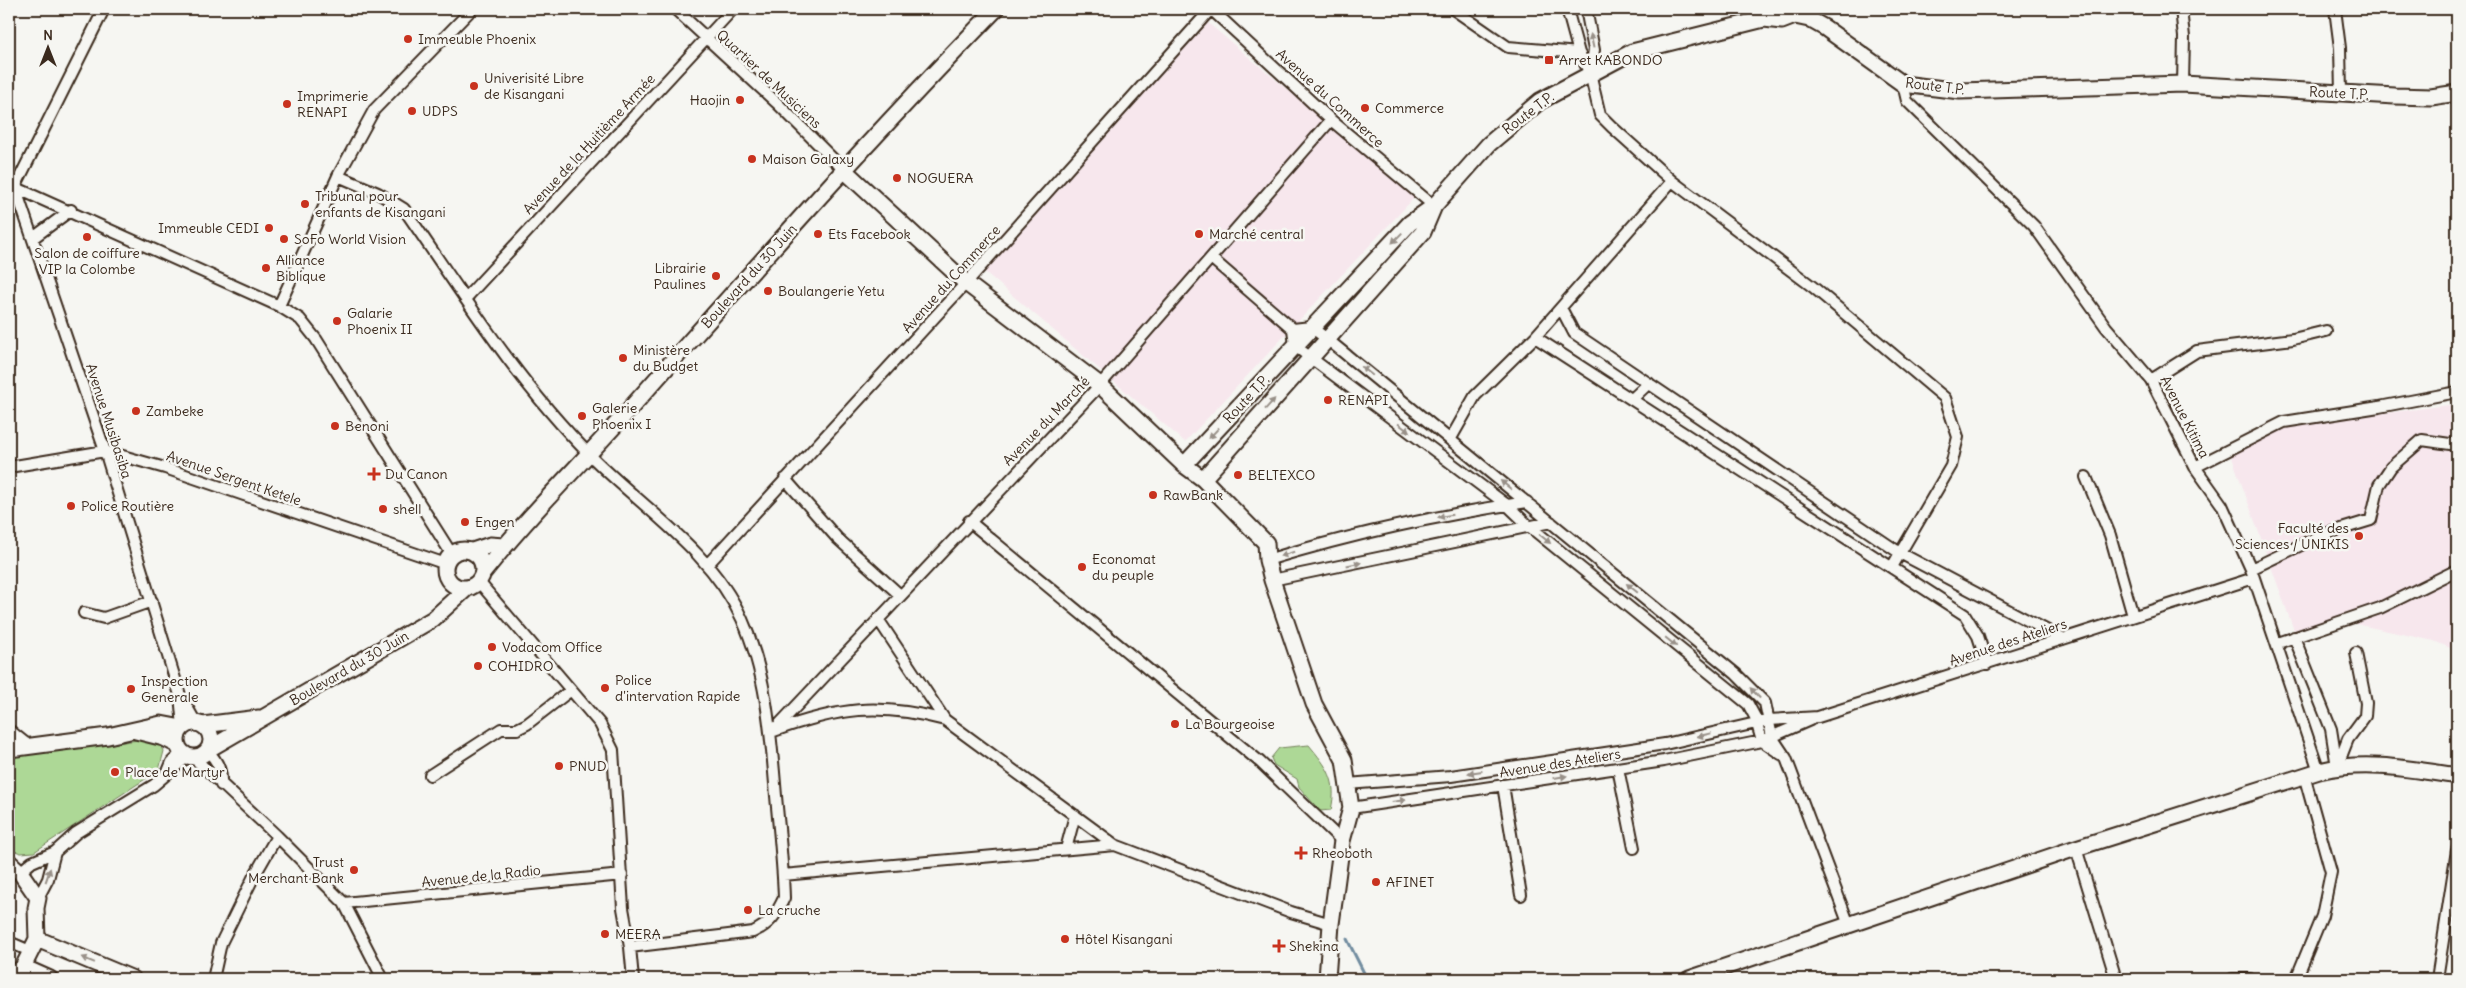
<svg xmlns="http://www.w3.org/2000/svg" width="2466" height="988" font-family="Delius,sans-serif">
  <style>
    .built { fill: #f7e7ed }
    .green { fill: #add896; stroke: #74815a }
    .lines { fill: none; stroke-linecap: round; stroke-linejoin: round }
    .stream { stroke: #718c9f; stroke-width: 3 }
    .street-casing { stroke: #3b2a1e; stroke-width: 14 }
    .secondary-casing { stroke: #3b2a1e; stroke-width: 19 }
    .street { stroke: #f6f6f2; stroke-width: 10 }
    .secondary { stroke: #f6f6f2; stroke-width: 15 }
    .oneway { fill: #989088 }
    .poi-dot { fill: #c8321e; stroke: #f6f6f2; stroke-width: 2 }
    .labels { text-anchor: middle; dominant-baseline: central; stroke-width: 5; stroke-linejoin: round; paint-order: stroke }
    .poi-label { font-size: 14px; fill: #3b2a1e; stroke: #f6f6f2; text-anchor: start }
    .street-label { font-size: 14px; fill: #3b2a1e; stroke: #f6f6f2 }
  </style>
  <rect width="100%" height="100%" fill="#f6f6f2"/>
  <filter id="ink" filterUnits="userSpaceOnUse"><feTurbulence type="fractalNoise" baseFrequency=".02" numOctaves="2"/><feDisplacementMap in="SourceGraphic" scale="10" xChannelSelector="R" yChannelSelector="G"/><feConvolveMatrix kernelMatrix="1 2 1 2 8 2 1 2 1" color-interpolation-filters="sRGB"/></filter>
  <g filter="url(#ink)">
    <path class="built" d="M1208 23 1415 197 1185 442 985 272Z
      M2457 404V651L2434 641 2337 620 2296 636 2230 452 2291 425Z"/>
    <path class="green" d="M146 739 160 743 164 751 159 770 34 852 21 853 9 849V757Z
      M1309 745C1327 767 1338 780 1331 810L1320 811 1299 787 1297 779 1274 765 1271 758 1279 748Z"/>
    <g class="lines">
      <path class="stream" d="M1347 939 1367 979"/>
      <defs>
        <path id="street" d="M104 9 15 187 105 451 180 695 183 727
          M675 9 777 103 844 170
          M1453 9 1508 47 1579 53
          M1567 9 1579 53 1590 73 1600 115 1612 127 1672 181 1813 287 1945 398 1958 437 1951 466 1892 567
          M1586 9 1594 50 1590 73
          M1776 9 1782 21
          M2181 9 2184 37 2183 84
          M2335 9 2340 48 2341 93
          M1903 84 1907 101 2034 226 2106 327 2151 380 2195 467 2222 505 2251 569 2319 771
          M338 176 378 193 404 209C462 293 517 382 590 455 641 507 711 550 742 619 767 674 771 736 776 796 779 830 783 864 784 898 776 915 770 924 753 932L630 947
          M12 186 279 306 300 319 316 339 451 553
          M33 238 71 210
          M1211 258 1293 329 1295 346 1507 505 1529 526 1748 704 1755 717 1762 741 1781 754
          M466 298 733 9
          M279 306 338 176 374 110 472 9
          M1561 308 1574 333 1900 553 2063 639
          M1293 329 1311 327 1327 339 1736 674 1765 703 1772 737 1786 758 1849 925
          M1535 337 1965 615 1978 636 1987 664
          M2151 380 2197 351 2293 339 2326 331
          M1632 399 1649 383
          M1450 440 1475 396 1535 337 1672 181
          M9 467 105 451 165 468 446 564
          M2195 467 2284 422 2379 407 2457 392
          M2086 477 2110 535 2133 616
          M785 479 837 538 900 595
          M969 521 1260 762 1342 841
          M1267 560C1352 534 1439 515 1527 502
          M708 564 966 283 1211 9 1331 120 1434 206
          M2251 569 2322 535 2371 520 2379 485 2391 467 2422 440 2457 445
          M1272 580 1551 522
          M479 582 600 724 613 750 623 908 630 947 633 979
          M84 613 104 618 152 601
          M878 619 945 720
          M2294 637 2331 729 2337 767
          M2278 643 2380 608 2457 570
          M183 700 196 723
          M9 730 29 746
          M774 731C838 708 878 702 945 720L1115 845 1291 912 1331 924
          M771 733 1100 385 1331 120
          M208 751C218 762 222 771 221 785
          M193 757 277 836 344 903 383 979
          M2337 767 2348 739 2365 716 2366 703 2356 653
          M1618 768 1634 848
          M167 774 172 762 182 752
          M430 775 501 729H517L527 724 571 690
          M1347 784 1451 776 1665 744 1769 720 1818 717 2254 578
          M1503 785 1521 895
          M1351 808 1664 761 1762 741 1810 720
          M2076 848 2116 979
          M1066 849 1075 815
          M20 872 32 862 55 852 76 833 154 785 188 756
          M783 875 1115 845
          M38 898 48 879 55 852
          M344 903 622 875
          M9 942 30 951
          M213 979 221 943 253 878 277 836
          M2232 979H2250
          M2296 979 2322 916 2331 872 2304 775
          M2437 979 2457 850"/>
        <path id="secondary" d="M844 170 966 283 1100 385 1184 465 1203 479 1266 543 1267 560 1272 580 1314 704 1344 760 1351 808 1342 841 1331 924 1327 979
          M1184 465 1410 223 1434 206 1489 144 1540 101 1632 52 1764 19 1782 21 1795 16 1809 19 1825 28 1903 84 1960 91 2183 84 2395 96 2431 97 2457 93
          M1203 479 1423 232 1434 206
          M445 569a19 19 0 1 1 38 0a19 19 0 1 1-38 0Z
          M472 551 490 545 504 546
          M483 573C530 513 586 459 636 402 754 269 872 136 996 9
          M177 740a17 17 0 1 1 34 0a17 17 0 1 1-34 0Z
          M203 725 259 718
          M136 731 164 738 178 745
          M9 749 108 736 161 724 182 728
          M209 749 433 619 467 588
          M9 862 20 872 38 898 36 908 37 939 23 967 9 979
          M37 939 133 979
          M23 967 50 979
          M1689 979 2076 848 2319 771C2366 760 2410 769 2457 776"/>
      </defs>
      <use href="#street" class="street-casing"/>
      <use href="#secondary" class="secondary-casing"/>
      <use href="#street" class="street"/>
      <use href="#secondary" class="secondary"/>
    </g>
    <defs><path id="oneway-solid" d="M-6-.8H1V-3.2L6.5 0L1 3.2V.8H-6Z" transform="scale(1.25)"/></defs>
    <g class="oneway">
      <use href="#oneway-solid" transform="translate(1592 41) rotate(-102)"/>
      <use href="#oneway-solid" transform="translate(1397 238) rotate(134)"/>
      <use href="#oneway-solid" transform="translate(1367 371) rotate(-141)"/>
      <use href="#oneway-solid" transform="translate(1270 404) rotate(-48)"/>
      <use href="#oneway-solid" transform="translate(1404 428) rotate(37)"/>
      <use href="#oneway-solid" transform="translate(1214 433) rotate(133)"/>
      <use href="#oneway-solid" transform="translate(1506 485) rotate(-141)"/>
      <use href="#oneway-solid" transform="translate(1445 516) rotate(170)"/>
      <use href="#oneway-solid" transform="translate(1545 539) rotate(39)"/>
      <use href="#oneway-solid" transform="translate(1287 554) rotate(163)"/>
      <use href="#oneway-solid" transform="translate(1354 564) rotate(-11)"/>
      <use href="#oneway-solid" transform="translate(1632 588) rotate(-141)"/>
      <use href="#oneway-solid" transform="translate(1671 642) rotate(39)"/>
      <use href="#oneway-solid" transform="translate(1755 693) rotate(-133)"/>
      <use href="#oneway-solid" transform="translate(1704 735) rotate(167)"/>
      <use href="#oneway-solid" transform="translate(1475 772) rotate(172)"/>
      <use href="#oneway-solid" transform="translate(1560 777) rotate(-9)"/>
      <use href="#oneway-solid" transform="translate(1399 801) rotate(-8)"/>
      <use href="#oneway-solid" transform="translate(48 875) rotate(-71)"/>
      <use href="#oneway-solid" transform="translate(88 960) rotate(-157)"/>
    </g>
  </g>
  <g class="poi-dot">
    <circle cx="408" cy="39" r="5"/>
    <rect x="1544" y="55" width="10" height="10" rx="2.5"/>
    <circle cx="474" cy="86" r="5"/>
    <circle cx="740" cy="100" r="5"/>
    <circle cx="287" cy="104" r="5"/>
    <circle cx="1365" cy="108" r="5"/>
    <circle cx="412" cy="111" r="5"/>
    <circle cx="752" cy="159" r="5"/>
    <circle cx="897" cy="178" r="5"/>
    <circle cx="305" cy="204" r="5"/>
    <circle cx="269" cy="228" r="5"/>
    <circle cx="818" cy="234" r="5"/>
    <circle cx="1199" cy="234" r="5"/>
    <circle cx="87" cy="237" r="5"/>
    <circle cx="284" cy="239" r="5"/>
    <circle cx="266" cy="268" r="5"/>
    <circle cx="716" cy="276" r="5"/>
    <circle cx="768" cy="291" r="5"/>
    <circle cx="337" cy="321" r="5"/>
    <circle cx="623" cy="358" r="5"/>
    <circle cx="1328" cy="400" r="5"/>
    <circle cx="136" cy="411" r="5"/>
    <circle cx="582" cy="416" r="5"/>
    <circle cx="335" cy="426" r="5"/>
    <path d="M371.5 466.5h5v5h5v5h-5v5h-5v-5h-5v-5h5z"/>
    <circle cx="1238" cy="475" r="5"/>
    <circle cx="1153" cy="495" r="5"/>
    <circle cx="71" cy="506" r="5"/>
    <circle cx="383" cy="509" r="5"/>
    <circle cx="465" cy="522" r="5"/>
    <circle cx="2359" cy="536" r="5"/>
    <circle cx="1082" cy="567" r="5"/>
    <circle cx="492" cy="647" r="5"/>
    <circle cx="478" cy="666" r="5"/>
    <circle cx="605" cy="688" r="5"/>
    <circle cx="131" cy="689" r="5"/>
    <circle cx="1175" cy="724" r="5"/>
    <circle cx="559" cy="766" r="5"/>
    <circle cx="115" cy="772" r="5"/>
    <path d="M1298.5 845.5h5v5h5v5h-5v5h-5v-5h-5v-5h5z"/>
    <circle cx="354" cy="870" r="5"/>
    <circle cx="1376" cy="882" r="5"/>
    <circle cx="748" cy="910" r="5"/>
    <circle cx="605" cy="934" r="5"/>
    <circle cx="1065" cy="939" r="5"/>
    <path d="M1276.5 938.5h5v5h5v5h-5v5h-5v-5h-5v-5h5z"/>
  </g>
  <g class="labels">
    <g class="poi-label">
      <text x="418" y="39">Immeuble Phoenix</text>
      <text x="1559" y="60">Arret KABONDO</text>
      <text x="484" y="78">Univerisité Libre<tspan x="484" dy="16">de Kisangani</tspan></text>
      <text x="297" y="96">Imprimerie<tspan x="297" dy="16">RENAPI</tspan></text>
      <text x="730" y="100" text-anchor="end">Haojin</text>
      <text x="1375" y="108">Commerce</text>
      <text x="422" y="111">UDPS</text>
      <text x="762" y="159">Maison Galaxy</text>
      <text x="907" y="178">NOGUERA</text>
      <text x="315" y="196">Tribunal pour<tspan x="315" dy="16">enfants de Kisangani</tspan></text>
      <text x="259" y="228" text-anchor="end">Immeuble CEDI</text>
      <text x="828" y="234">Ets Facebook</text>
      <text x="1209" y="234">Marché central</text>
      <text x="294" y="239">SoFo World Vision</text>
      <text x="87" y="253" text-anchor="middle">Salon de coiffure<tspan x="87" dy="16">VIP la Colombe</tspan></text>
      <text x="276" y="260">Alliance<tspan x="276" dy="16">Biblique</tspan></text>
      <text x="706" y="268" text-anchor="end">Librairie<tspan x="706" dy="16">Paulines</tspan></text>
      <text x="778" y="291">Boulangerie Yetu</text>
      <text x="347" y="313">Galarie<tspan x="347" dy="16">Phoenix II</tspan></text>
      <text x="633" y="350">Ministère<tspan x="633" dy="16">du Budget</tspan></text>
      <text x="1338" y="400">RENAPI</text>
      <text x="592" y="408">Galerie<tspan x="592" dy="16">Phoenix I</tspan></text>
      <text x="146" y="411">Zambeke</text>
      <text x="345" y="426">Benoni</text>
      <text x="385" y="474">Du Canon</text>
      <text x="1248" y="475">BELTEXCO</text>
      <text x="1163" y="495">RawBank</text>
      <text x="81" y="506">Police Routière</text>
      <text x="393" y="509">shell</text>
      <text x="475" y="522">Engen</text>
      <text x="2349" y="528" text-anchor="end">Faculté des<tspan x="2349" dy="16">Sciences / UNIKIS</tspan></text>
      <text x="1092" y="559">Economat<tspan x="1092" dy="16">du peuple</tspan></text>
      <text x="502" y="647">Vodacom Office</text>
      <text x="488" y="666">COHIDRO</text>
      <text x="615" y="680">Police<tspan x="615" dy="16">d'intervation Rapide</tspan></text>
      <text x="141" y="681">Inspection<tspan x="141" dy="16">Generale</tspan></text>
      <text x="1185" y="724">La Bourgeoise</text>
      <text x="569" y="766">PNUD</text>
      <text x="125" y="772">Place de Martyr</text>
      <text x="1312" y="853">Rheoboth</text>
      <text x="344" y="862" text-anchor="end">Trust<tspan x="344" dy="16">Merchant Bank</tspan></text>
      <text x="1386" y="882">AFINET</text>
      <text x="758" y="910">La cruche</text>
      <text x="615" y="934">MEERA</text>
      <text x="1075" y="939">Hôtel Kisangani</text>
      <text x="1289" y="946">Shekina</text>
    </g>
    <g class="street-label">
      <text transform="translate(769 79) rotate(43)">Quartier de Musiciens</text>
      <text transform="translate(1935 86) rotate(7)">Route T.P.</text>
      <text transform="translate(2339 93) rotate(3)">Route T.P.</text>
      <text transform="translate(1330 98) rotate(42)">Avenue du Commerce</text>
      <text transform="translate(1528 113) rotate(-37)">Route T.P.</text>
      <text transform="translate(589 144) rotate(-47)">Avenue de la Huitième Armée</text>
      <text transform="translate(749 276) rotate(-48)">Boulevard du 30 Juin</text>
      <text transform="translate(951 279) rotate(-48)">Avenue du Commerce</text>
      <text transform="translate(1246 399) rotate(-47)">Route T.P.</text>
      <text transform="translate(2185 417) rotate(63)">Avenue Kitima</text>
      <text transform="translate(109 421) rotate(72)">Avenue Musibasiba</text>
      <text transform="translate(1046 421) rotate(-46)">Avenue du Marché</text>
      <text transform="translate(234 478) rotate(19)">Avenue Sergent Ketele</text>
      <text transform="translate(2008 642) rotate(-18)">Avenue des Ateliers</text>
      <text transform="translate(349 668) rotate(-30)">Boulevard du 30 Juin</text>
      <text transform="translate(1560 763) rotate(-9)">Avenue des Ateliers</text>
      <text transform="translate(481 876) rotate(-6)">Avenue de la Radio</text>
    </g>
  </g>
  <rect width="2466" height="988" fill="none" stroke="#f6f6f2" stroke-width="30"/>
  <rect x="15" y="15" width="2436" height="958" fill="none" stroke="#3b2a1e" stroke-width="2" filter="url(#ink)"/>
  <g transform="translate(48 48)" stroke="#f6f6f2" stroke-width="4" paint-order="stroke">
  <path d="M0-4L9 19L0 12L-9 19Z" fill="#3b2a1e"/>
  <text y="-8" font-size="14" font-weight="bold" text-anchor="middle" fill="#3b2a1e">N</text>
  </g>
</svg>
